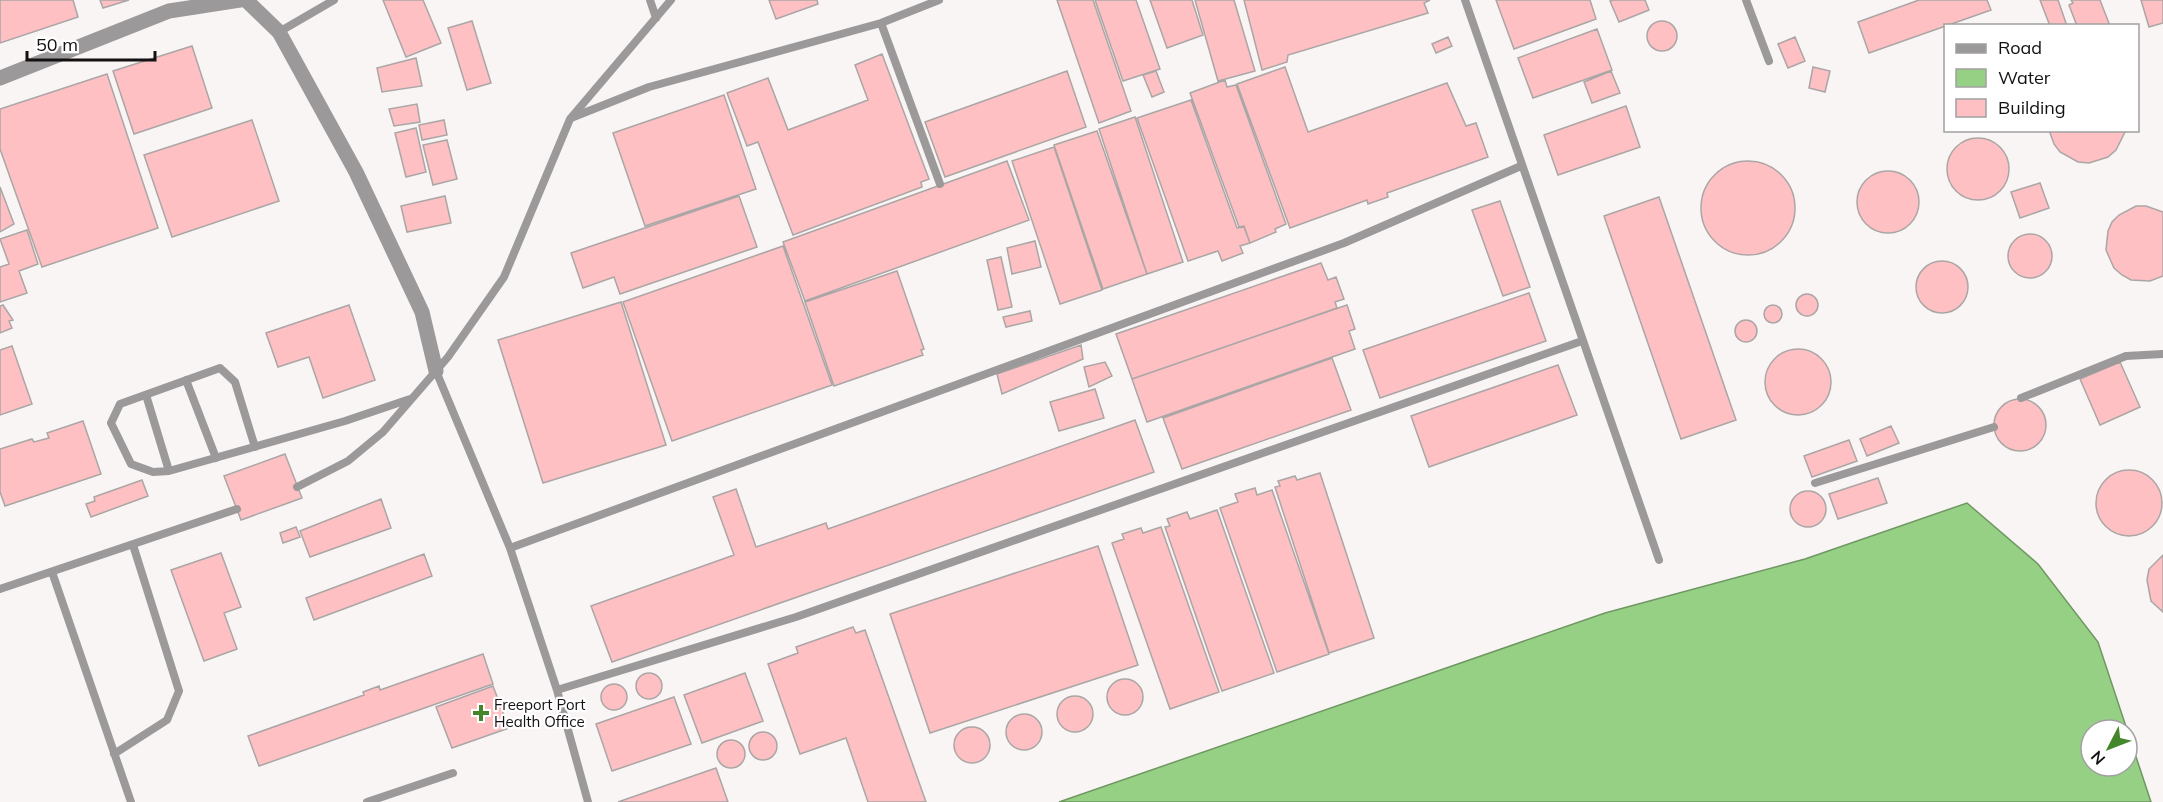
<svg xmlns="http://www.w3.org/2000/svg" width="2163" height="802" font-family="Mulish,sans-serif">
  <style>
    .water { fill: #96d084; stroke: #6f9762; stroke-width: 1.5; fill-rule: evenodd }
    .building { fill: #fec0c2; stroke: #aba6a6; stroke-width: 1.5 }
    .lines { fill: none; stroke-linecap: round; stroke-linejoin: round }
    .lane { stroke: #9b9999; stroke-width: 8 }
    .street { stroke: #9b9999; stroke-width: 15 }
    .poi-dot { fill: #44872a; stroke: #fff; stroke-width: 2 }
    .labels { text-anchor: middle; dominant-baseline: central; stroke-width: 4.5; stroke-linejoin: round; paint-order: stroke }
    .poi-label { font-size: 15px; fill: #131111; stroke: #fff; text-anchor: start }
  </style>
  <rect width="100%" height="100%" fill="#faf5f5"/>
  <path class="water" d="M1967 503 2038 564 2098 642 2151 802H1059L1605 613 1805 559ZM2091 730H2127V766H2091Z"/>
  <path class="building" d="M0 0H73L78 17 0 43Z
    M100 0H129L103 8Z
    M383 0H423L441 43 406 57Z
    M769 0H817L818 4 776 19Z
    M1057 0H1093L1131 111 1099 123Z
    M1095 0H1136L1160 69 1123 81Z
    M1150 0H1192L1203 35 1167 48Z
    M1195 0H1234L1255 71 1218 81Z
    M1244 0H1430L1424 3 1428 13 1288 55 1287 62 1262 70Z
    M1496 0H1590L1596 19 1514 49Z
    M1613 0H1645L1649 10 1619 22 1610 1Z
    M1919 0H1987L1991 10 1869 53 1858 22Z
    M2040 0H2058L2067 26H2050Z
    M2071 0H2100L2110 26H2077L2069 5 2073 3Z
    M2141 0H2163V23L2149 27Z
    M1647 36a15 15 0 1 1 30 0a15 15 0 1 1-30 0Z
    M472 21 491 83 467 90 448 28Z
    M1597 29 1612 70 1533 98 1518 58Z
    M1448 37 1452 46 1436 53 1432 44Z
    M1795 37 1805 61 1788 68 1778 44Z
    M192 46 212 108 134 134 113 71Z
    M882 54 929 179 921 182 922 187 793 235 758 142 747 146 727 93 768 78 788 130 868 100 855 65Z
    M416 58 422 86 382 92 377 68Z
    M1285 67 1308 132 1447 83 1466 126 1476 123 1488 157 1387 193 1388 197 1368 204 1367 200 1290 228 1237 84Z
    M1813 67 1830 71 1825 92 1809 88Z
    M1067 71 1086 127 945 177 925 122Z
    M1156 71 1164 92 1152 97 1143 75Z
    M1611 71 1620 93 1592 103 1584 82Z
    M107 74 158 228 42 267 0 149V109Z
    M1225 80 1227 87 1236 85 1286 224 1275 229 1276 232 1250 243 1244 226 1239 227 1190 93Z
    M724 95 756 189 645 226 613 133Z
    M1191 100 1237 228 1244 227 1250 243 1240 246 1243 253 1222 261 1218 251 1188 261 1137 118Z
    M417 104 420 122 394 126 389 109Z
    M1626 106 1640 147 1558 175 1544 135Z
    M1135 117 1183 262 1147 274 1099 129Z
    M252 120 279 201 172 237 144 155Z
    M444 120 447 135 422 140 419 125Z
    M416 128 426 172 406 177 395 133Z
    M2049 130H2126L2116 150 2108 157 2089 163 2078 162 2060 152 2054 144Z
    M1097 131 1147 274 1103 289 1054 145Z
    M1947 169a31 31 0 1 1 62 0a31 31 0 1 1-62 0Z
    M447 140 457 179 433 185 423 145Z
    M1054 147 1102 290 1060 304 1012 161Z
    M1007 161 1029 220 805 301 783 242Z
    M1701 208a47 47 0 1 1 94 0a47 47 0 1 1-94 0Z
    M1857 202a31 31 0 1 1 62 0a31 31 0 1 1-62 0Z
    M2040 183 2049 208 2020 218 2011 192Z
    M0 187 14 224 0 232Z
    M445 196 451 223 407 232 401 206Z
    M739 196 757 247 620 294 614 277 583 288 571 253Z
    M1659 197 1736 420 1681 439 1604 216Z
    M1500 201 1530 287 1503 296 1472 210Z
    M2136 206H2146L2163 212V276L2150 281 2131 280 2122 275 2114 268 2106 250 2108 231 2112 222 2119 215Z
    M27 230 38 264 19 271 27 293 0 302V267L9 264 0 239Z
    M2008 256a22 22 0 1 1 44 0a22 22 0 1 1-44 0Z
    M1035 241 1041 267 1012 274 1007 248Z
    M783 246 832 385 672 441 623 302Z
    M1001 257 1012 307 998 310 987 260Z
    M1916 287a26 26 0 1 1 52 0a26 26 0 1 1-52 0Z
    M1321 263 1328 280 1336 277 1344 299 1335 302 1337 308 1132 379 1116 334Z
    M897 271 924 349 921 350 923 355 834 386 805 302Z
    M1529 293 1546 341 1380 398 1363 350Z
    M1796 305a11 11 0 1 1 22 0a11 11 0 1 1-22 0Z
    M621 302 666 445 543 483 498 340Z
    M1764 314a9 9 0 1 1 18 0a9 9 0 1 1-18 0Z
    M3 305 13 320 9 321 12 328 0 333V306Z
    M349 305 375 380 323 398 309 357 278 367 266 333Z
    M1347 305 1355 329 1349 331 1355 349 1147 422 1132 379Z
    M1030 311 1032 321 1006 327 1003 317Z
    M1735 331a11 11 0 1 1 22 0a11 11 0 1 1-22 0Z
    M1081 345 1083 359 1002 394 997 374Z
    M12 346 32 404 0 415V350Z
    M1765 382a33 33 0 1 1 66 0a33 33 0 1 1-66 0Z
    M1332 358 1351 410 1182 469 1163 418Z
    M1105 362 1112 376 1089 387 1084 367Z
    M2120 362 2140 407 2100 425 2080 379Z
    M1558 365 1577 415 1429 467 1411 416Z
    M1095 389 1104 418 1059 431 1050 402Z
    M1994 425a26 26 0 1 1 52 0a26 26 0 1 1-52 0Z
    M1135 420 1154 472 612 662 591 606 734 555 713 497 736 489 756 547 826 523 828 529Z
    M83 421 101 474 5 506 0 492V449L32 439 34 442 49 438 47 433Z
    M1891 426 1899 443 1867 456 1860 439Z
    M1849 440 1857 461 1812 477 1804 456Z
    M285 454 302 498 241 520 224 476Z
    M2096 503a33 33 0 1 1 66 0a33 33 0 1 1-66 0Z
    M1320 473 1374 638 1329 653 1275 487 1280 486 1278 481 1295 476 1297 480Z
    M1878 478 1887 503 1838 519 1829 494Z
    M142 480 148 496 91 517 86 504 95 501 94 497Z
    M1255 488 1257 495 1272 490 1329 654 1277 672 1220 508 1238 502 1235 494Z
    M1790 509a18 18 0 1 1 36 0a18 18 0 1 1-36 0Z
    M381 499 391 528 310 557 300 531Z
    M1217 510 1274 673 1222 691 1165 527 1170 526 1167 519 1187 512 1190 519Z
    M296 527 300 537 283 543 280 533Z
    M1161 527 1219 692 1170 709 1112 543 1124 539 1122 534 1141 528 1143 533Z
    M1098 546 1138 665 930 733 890 614Z
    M221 553 241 607 224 613 237 649 204 661 171 570Z
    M424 554 432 576 314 620 306 598Z
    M2163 555V612L2151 601 2147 580 2149 569Z
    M853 627 856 633 865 630 926 802H868L846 738 800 754 768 664 798 653 796 647Z
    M483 654 493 684 259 766 248 736 364 695 363 692 379 686 380 690Z
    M636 686a13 13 0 1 1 26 0a13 13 0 1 1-26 0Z
    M745 673 763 721 702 743 684 695Z
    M1107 697a18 18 0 1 1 36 0a18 18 0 1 1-36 0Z
    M601 697a13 13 0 1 1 26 0a13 13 0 1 1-26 0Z
    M493 686 509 728 452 748 436 707Z
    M1057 714a18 18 0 1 1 36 0a18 18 0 1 1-36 0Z
    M674 697 691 744 612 771 596 724Z
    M1006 732a18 18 0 1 1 36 0a18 18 0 1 1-36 0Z
    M954 745a18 18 0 1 1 36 0a18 18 0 1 1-36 0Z
    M749 746a14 14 0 1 1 28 0a14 14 0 1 1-28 0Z
    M717 754a14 14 0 1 1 28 0a14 14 0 1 1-28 0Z
    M716 768 728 802H618Z"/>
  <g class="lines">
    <path class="lane" d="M650 0 656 18
      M1465 0 1659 560
      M1746 0 1769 61
      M881 23 940 184
      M279 32 334 0
      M571 118 649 87 881 23 939 0
      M436 371 510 548 557 690 588 802
      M186 380 216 458
      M146 395 169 471
      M2021 398 2126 356 2163 354
      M255 447 235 382 220 368 120 404 111 423 131 464 153 472 169 471 345 421 410 399
      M1815 483 1994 427
      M297 487 348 461 383 432 448 357 504 277 570 119 671 0
      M510 548 1344 243 1521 166
      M52 572 131 802
      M0 589 237 509
      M557 690 796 617 1582 341
      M114 754 167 720 179 691 133 545
      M367 802 453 773"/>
    <path class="street" d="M246 0 279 32 356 172 422 312 436 371
      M0 78 169 11 240 0"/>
  </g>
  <path class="poi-dot" d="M478 704h6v6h6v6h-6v6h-6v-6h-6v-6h6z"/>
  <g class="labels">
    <g class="poi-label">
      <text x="494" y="704">Freeport Port<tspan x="494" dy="17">Health Office</tspan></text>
    </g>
  </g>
  <rect x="1944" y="24" width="195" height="108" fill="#ffffff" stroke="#a1a0a0" stroke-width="1.5"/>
  <rect x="1956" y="44" width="30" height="9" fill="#9b9999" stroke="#a1a0a0" stroke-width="1.5"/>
  <text x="1998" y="54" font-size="18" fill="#131111">Road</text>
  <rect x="1956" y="69" width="30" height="18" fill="#96d084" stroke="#a1a0a0" stroke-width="1.5"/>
  <text x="1998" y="84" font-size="18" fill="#131111">Water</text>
  <rect x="1956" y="99" width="30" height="18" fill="#fec0c2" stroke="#a1a0a0" stroke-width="1.5"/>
  <text x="1998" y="114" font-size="18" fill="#131111">Building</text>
  <g transform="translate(2109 748) rotate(228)"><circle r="28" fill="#ffffff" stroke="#a1a0a0" stroke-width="1.5"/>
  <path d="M0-4.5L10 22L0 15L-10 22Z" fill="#44872a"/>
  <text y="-9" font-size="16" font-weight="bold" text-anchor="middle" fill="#131111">N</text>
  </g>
  <path d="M27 51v9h128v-9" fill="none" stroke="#131111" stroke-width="3"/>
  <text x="36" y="51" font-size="18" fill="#131111" stroke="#ffffff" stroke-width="4.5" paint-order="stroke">50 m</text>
</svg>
